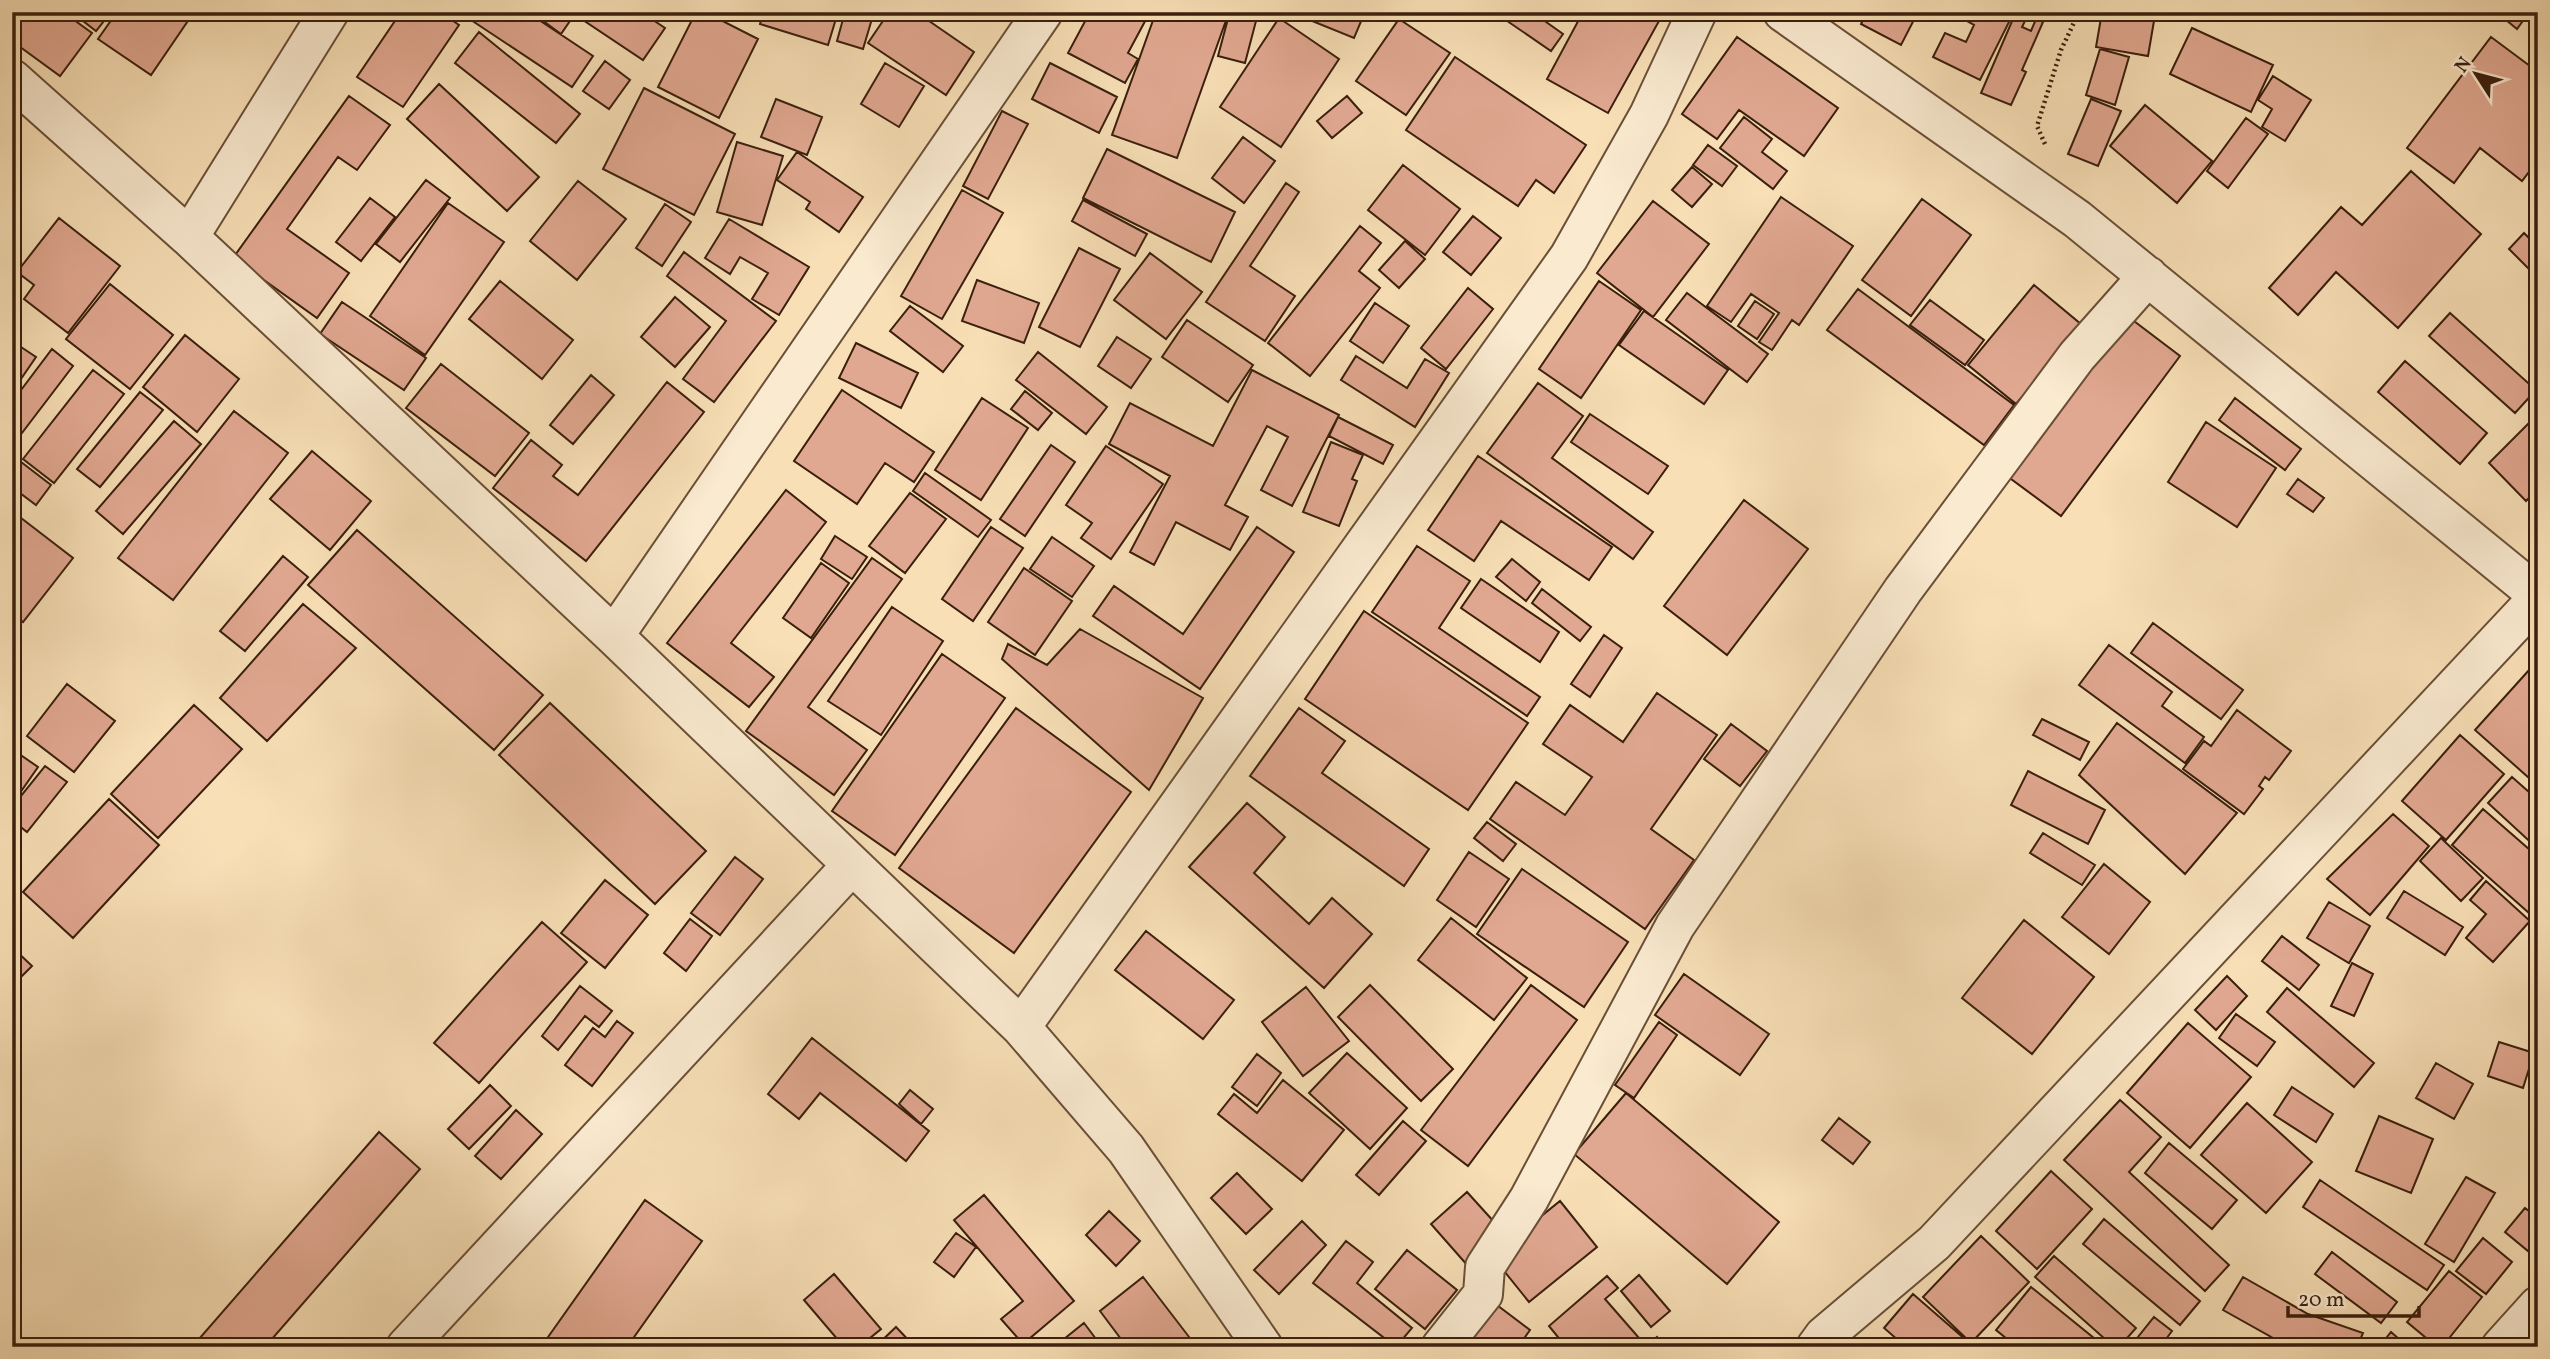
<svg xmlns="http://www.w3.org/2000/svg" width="2550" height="1359" font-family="Vollkorn,serif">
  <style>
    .building { fill: #e1a891; stroke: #3a1f0d; stroke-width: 2 }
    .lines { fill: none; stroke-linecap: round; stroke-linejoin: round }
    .minor-casing { stroke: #6a4f37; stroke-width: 42 }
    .path { stroke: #3a1f0d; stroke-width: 4.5; stroke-dasharray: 2 3.5; stroke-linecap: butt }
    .minor { stroke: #faead0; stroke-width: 38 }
  </style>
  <rect width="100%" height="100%" fill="#f8dfb6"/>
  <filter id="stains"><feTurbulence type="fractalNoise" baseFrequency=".00286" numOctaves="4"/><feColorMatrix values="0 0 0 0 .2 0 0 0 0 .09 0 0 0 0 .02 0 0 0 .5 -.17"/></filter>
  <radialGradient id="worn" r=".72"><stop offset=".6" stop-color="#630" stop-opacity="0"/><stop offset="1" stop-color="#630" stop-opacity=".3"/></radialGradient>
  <path class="building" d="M12 12H63L92 33 60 76 12 41Z
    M75 12H111L96 31 74 14Z
    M117 12H194L151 75 98 39Z
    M401 12H440L459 25 403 107 357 77Z
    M459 12H527L593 56 572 87Z
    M531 12H564L572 18 561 34Z
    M571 12H641L665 28 643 60Z
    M696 12H705L758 39 719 118 658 87Z
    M763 12H838L828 45 760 24Z
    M845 12H874L863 49 837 41Z
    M889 12H916L974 52 946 95 868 43Z
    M1090 12H1150L1128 53 1138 59 1125 83 1068 53Z
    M1156 12H1229L1177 158 1112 135Z
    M1290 12H1365L1354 38Z
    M1494 12H1532L1563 34 1551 51Z
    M1583 12H1664L1608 113 1547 79Z
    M1867 12H1918L1901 45 1861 24Z
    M1957 12H2014L1980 80 1933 57 1945 33 1966 42 1974 25 1956 15Z
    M2016 12 2028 15 2022 27 2031 31 2036 19 2043 22 2022 70 2026 72 2011 105 1981 93Z
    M2102 12 2154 21 2148 56 2096 47Z
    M2162 12H2201L2196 21Z
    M2502 12H2538V28L2525 18 2517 29 2500 15Z
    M1229 15 1256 21 1245 63 1218 56Z
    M1279 18 1339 59 1281 147 1220 107Z
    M1399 19 1450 53 1406 115 1356 81Z
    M2192 28 2273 65 2251 112 2170 74Z
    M479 32 580 114 556 143 455 63Z
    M1737 37 1838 108 1804 156 1739 110 1717 139 1682 114Z
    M2491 37 2538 72V160L2522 181 2480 148 2454 183 2407 148Z
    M2100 49 2129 57 2115 105 2086 95Z
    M1455 57 1586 145 1554 193 1536 180 1518 206 1406 130Z
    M605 61 630 80 609 109 583 91Z
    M885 63 924 86 899 127 861 104Z
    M1050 63 1117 97 1099 133 1032 99Z
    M2273 76 2311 100 2285 141 2262 127 2272 109 2258 100Z
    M439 84 539 177 507 211 407 119Z
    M644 88 735 134 694 215 603 169Z
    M349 96 390 125 357 170 338 157 287 229 349 273 317 318 233 258Z
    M1347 96 1362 113 1332 138 1317 121Z
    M776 99 822 117 807 155 761 137Z
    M2091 99 2121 111 2098 166 2068 154Z
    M2145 105 2212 161 2177 203 2110 146Z
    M1002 111 1028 124 988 199 963 186Z
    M1744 117 1772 139 1762 152 1787 171 1773 189 1720 148Z
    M2246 118 2268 134 2228 188 2207 171Z
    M1243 137 1275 161 1244 203 1212 178Z
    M737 142 783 156 762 225 717 212Z
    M1708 145 1737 166 1722 186 1693 165Z
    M1107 149 1235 212 1211 262 1083 198Z
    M797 152 863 197 839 232 806 209 810 202 777 180Z
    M1403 165 1460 209 1425 255 1368 210Z
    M1692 167 1712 184 1692 207 1672 190Z
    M2411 171 2481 234 2398 328 2336 272 2298 315 2269 288 2341 207 2362 225Z
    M426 180 450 198 400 262 376 244Z
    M578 181 626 219 577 280 530 241Z
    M1286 183 1299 192 1250 266 1295 296 1265 341 1206 302Z
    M962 190 1003 213 942 319 901 296Z
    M1781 197 1853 246 1799 325 1792 320 1772 350 1759 342 1779 313 1751 294 1731 322 1707 306Z
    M370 198 395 217 361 261 336 242Z
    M1922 199 1971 235 1911 316 1862 280Z
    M1083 200 1147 234 1135 256 1072 221Z
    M1653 201 1709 244 1653 317 1597 273Z
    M448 203 504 242 425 355 370 316Z
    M665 204 691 222 662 266 636 248Z
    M1473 216 1501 238 1471 275 1443 252Z
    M59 218 120 266 68 333 24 299 34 285 17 272Z
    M729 219 809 267 779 315 752 299 768 273 740 257 730 274 705 258Z
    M1360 226 1381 243 1359 271 1380 288 1310 376 1268 343Z
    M2524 233 2538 247V278L2509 249Z
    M1405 241 1425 259 1399 288 1379 270Z
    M1079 248 1120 269 1080 347 1039 327Z
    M684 252 776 321 714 402 683 379 726 321 667 276Z
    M1150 253 1202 292 1166 339 1114 300Z
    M977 280 1039 303 1024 343 962 321Z
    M500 281 573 340 542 379 469 319Z
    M1599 281 1641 310 1581 398 1539 369Z
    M110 284 173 335 130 389 66 339Z
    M2034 285 2082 325 2016 404 1968 365Z
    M1468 288 1493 309 1446 369 1421 348Z
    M1858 289 2014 405 1984 445 1827 330Z
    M1687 293 1768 354 1747 382 1666 320Z
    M675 297 710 327 675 367 641 337Z
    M1930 300 1984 340 1965 365 1910 325Z
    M1755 301 1774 314 1757 339 1738 326Z
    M342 302 426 358 404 390 320 334Z
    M1375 303 1409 326 1383 363 1350 341Z
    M910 306 963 346 943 372 890 331Z
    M1644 311 1728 370 1704 404 1619 345Z
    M2450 313 2536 390 2515 413 2429 336Z
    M2126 315 2180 356 2061 516 2007 476Z
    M1187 320 1253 365 1228 402 1162 357Z
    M185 335 239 379 197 432 143 387Z
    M1117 337 1151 359 1131 388 1098 366Z
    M12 341 36 357 12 392Z
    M856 343 918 373 901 408 839 378Z
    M52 349 73 366 12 446V402Z
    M1038 352 1107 407 1086 434 1016 380Z
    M1356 356 1407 388 1425 359 1449 373 1415 427 1341 380Z
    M2405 361 2487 433 2460 464 2378 392Z
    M441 364 529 433 495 476 406 408Z
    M93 370 124 394 54 483 23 459Z
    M1252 370 1339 415 1292 506 1261 490 1288 437 1267 426 1225 505 1248 517 1230 550 1176 522 1154 565 1130 552 1170 476 1109 444 1130 403 1213 446Z
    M591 375 614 395 573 444 550 425Z
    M667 382 704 412 586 561 493 488 531 440 562 465 553 476 578 495Z
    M1538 383 1583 416 1552 458 1653 532 1633 559 1487 453Z
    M842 390 934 452 914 482 885 463 857 504 794 461Z
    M1025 391 1052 413 1038 430 1011 409Z
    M140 392 163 410 100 487 77 469Z
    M982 398 1028 428 981 500 935 470Z
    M2235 398 2301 449 2285 470 2219 420Z
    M234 411 288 453 173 600 118 558Z
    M1590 414 1668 466 1648 494 1571 442Z
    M2538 414V489L2526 501 2489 463Z
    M1338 417 1393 445 1383 464 1329 436Z
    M174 421 201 444 123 534 96 511Z
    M2206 422 2276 468 2237 527 2168 482Z
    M1331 442 1363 455 1352 479 1357 481 1339 526 1303 512Z
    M1051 445 1075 462 1025 536 1000 519Z
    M1106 446 1163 484 1111 559 1081 538 1092 523 1066 505Z
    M312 451 371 501 330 550 270 499Z
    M12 455 51 485 36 505 12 487Z
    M1478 456 1612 547 1589 580 1501 521 1474 561 1428 530Z
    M925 473 991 520 978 537 913 491Z
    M2298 479 2324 498 2313 512 2287 494Z
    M786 490 826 522 731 643 774 677 749 707 667 643Z
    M910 493 946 519 905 573 869 546Z
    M1744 500 1808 549 1727 655 1664 606Z
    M12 511 73 558 23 622 12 614Z
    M991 527 1023 548 973 621 942 599Z
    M1257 527 1294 552 1200 689 1093 616 1114 586 1183 634Z
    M357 530 543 695 494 750 308 585Z
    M835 536 867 557 852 579 821 559Z
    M1052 537 1094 566 1072 597 1030 569Z
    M1417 546 1470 581 1439 628 1540 697 1527 716 1372 612Z
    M283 556 308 577 245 651 220 631Z
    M872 558 902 579 808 707 867 750 834 795 746 731Z
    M1512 559 1540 582 1526 601 1496 577Z
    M821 563 849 583 811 638 783 618Z
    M1024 568 1072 601 1035 655 988 622Z
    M1481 579 1559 632 1540 662 1461 608Z
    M1542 589 1591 627 1580 641 1532 603Z
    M303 604 356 648 267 741 220 698Z
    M892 607 943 641 881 735 828 701Z
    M1364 611 1528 723 1468 810 1305 699Z
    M2153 623 2243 690 2221 719 2131 653Z
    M1080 629 1203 698 1149 790 1002 659 1008 644 1047 665Z
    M1604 635 1622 648 1590 697 1571 684Z
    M2109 645 2172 692 2162 706 2204 737 2185 763 2079 685Z
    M942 654 1005 698 895 855 832 811Z
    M2530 669 2538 676V786L2475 730Z
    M67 684 115 721 74 772 27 736Z
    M1657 693 1717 735 1651 829 1694 860 1645 929 1490 819 1516 782 1565 815 1592 777 1543 744 1570 705 1623 742Z
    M550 703 706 851 655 904 499 755Z
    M194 705 242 749 158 838 111 794Z
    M1016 708 1131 792 1014 953 899 868Z
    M1299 708 1345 741 1322 773 1429 849 1404 886 1250 776Z
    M2237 710 2291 751 2269 780 2265 777 2259 786 2263 789 2244 814 2183 769 2204 741 2211 746Z
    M2042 719 2089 742 2080 760 2033 735Z
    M2117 723 2237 813 2185 874 2079 775Z
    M1731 724 1767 751 1740 786 1704 759Z
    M2460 735 2504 774 2446 840 2402 801Z
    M12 749 38 767 15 800 12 798Z
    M45 766 67 782 27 832 12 820V807Z
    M2028 771 2105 810 2088 844 2011 805Z
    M2512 777 2538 800V849L2488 803Z
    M109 799 159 845 73 938 23 892Z
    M1247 803 1285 837 1254 873 1309 924 1332 898 1372 934 1324 988 1189 867Z
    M2483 809 2538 857V902L2529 913 2452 845Z
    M2393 814 2429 846 2370 915 2327 879Z
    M1487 822 1516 844 1503 861 1474 838Z
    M2043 833 2095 865 2082 885 2030 853Z
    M2441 838 2483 878 2461 901 2420 861Z
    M1469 852 1509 879 1476 927 1437 900Z
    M735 857 763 879 720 935 691 913Z
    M2104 864 2150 902 2109 954 2062 917Z
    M1522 869 1628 942 1584 1007 1477 934Z
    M605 880 648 915 605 968 561 933Z
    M2486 881 2530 921 2493 962 2466 938 2486 914 2470 900Z
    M2404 891 2463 927 2445 955 2387 918Z
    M2329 902 2370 926 2349 963 2307 938Z
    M1451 918 1527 978 1494 1020 1418 960Z
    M690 919 712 936 686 971 664 953Z
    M2024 920 2094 977 2032 1054 1962 998Z
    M542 922 587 962 479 1083 434 1043Z
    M1146 931 1234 1000 1203 1039 1115 970Z
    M2282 936 2319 965 2299 990 2262 961Z
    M12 947 32 966 12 986Z
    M2352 963 2373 974 2354 1016 2331 1006Z
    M1684 974 1769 1034 1740 1075 1655 1015Z
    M2227 976 2247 996 2216 1030 2195 1010Z
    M1370 985 1453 1069 1421 1101 1338 1017Z
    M1531 985 1577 1020 1468 1166 1421 1130Z
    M580 986 612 1011 599 1027 585 1016 558 1050 542 1036Z
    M1306 987 1349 1041 1303 1076 1262 1022Z
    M2287 988 2374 1063 2354 1087 2267 1012Z
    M2236 1014 2275 1042 2257 1066 2219 1038Z
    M617 1021 633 1033 592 1086 565 1065 593 1028 605 1037Z
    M1659 1022 1677 1035 1634 1098 1615 1085Z
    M2188 1023 2251 1077 2190 1148 2127 1093Z
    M812 1038 929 1131 906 1161 820 1093 799 1119 768 1094Z
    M2499 1042 2534 1053 2523 1088 2488 1076Z
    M1347 1053 1407 1108 1370 1149 1309 1093Z
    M1257 1054 1281 1073 1257 1106 1232 1087Z
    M2436 1063 2473 1084 2454 1119 2416 1098Z
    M1283 1080 1344 1130 1302 1181 1218 1114 1234 1094 1257 1113Z
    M490 1085 511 1106 469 1149 448 1129Z
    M2292 1087 2333 1114 2316 1142 2274 1115Z
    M910 1090 933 1109 921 1124 899 1104Z
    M1626 1093 1779 1222 1727 1284 1574 1154Z
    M2120 1100 2161 1137 2129 1172 2229 1265 2205 1291 2064 1160Z
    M2247 1103 2312 1162 2266 1213 2201 1155Z
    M516 1110 542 1134 501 1179 475 1156Z
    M2379 1116 2433 1139 2411 1193 2356 1171Z
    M1839 1118 1870 1142 1853 1164 1822 1140Z
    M1403 1121 1426 1141 1379 1195 1356 1175Z
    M379 1132 420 1169 265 1347H192Z
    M2169 1143 2237 1200 2212 1229 2145 1173Z
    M2051 1171 2092 1209 2037 1269 1996 1231Z
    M1237 1173 1272 1209 1246 1234 1211 1198Z
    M2466 1177 2495 1193 2454 1262 2425 1244Z
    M2320 1180 2444 1265 2427 1290 2303 1207Z
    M1467 1192 1505 1234 1468 1266 1431 1224Z
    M984 1195 1074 1301 1023 1344 1001 1319 1023 1301 954 1220Z
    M645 1200 702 1241 627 1347H541Z
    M1560 1201 1597 1247 1529 1302 1492 1256Z
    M2525 1208 2538 1218V1240L2528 1251 2505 1232Z
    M1109 1211 1140 1241 1116 1266 1086 1235Z
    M2104 1219 2200 1301 2180 1325 2083 1244Z
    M1302 1221 1326 1245 1279 1294 1254 1270Z
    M956 1233 976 1247 954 1277 934 1262Z
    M1981 1236 2029 1282 1971 1343 1923 1297Z
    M2483 1238 2512 1262 2486 1294 2456 1271Z
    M1346 1241 1373 1262 1357 1283 1412 1328 1396 1347 1313 1283Z
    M1407 1250 1457 1290 1425 1329 1375 1289Z
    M2332 1252 2397 1302 2381 1323 2315 1274Z
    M2054 1256 2136 1328 2119 1347H2114L2035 1277Z
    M2449 1271 2482 1297 2442 1347H2437L2407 1322Z
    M834 1274 881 1329 859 1347H844L804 1300Z
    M1639 1275 1670 1311 1651 1327 1621 1291Z
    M1607 1276 1618 1288 1605 1299 1646 1346 1657 1337 1665 1347H1566L1549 1326Z
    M1143 1277 1196 1346V1347H1127L1100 1311Z
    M2243 1277 2308 1314 2363 1333 2357 1347H2289L2223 1310Z
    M2031 1287 2100 1343 2097 1347H2017L1996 1330Z
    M1913 1294 1974 1347H1906L1884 1328Z
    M1485 1296 1530 1330 1518 1347H1493L1485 1341 1480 1347H1449Z
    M2154 1317 2172 1331 2160 1347H2130Z
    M1084 1323 1102 1347H1054Z
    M896 1327 915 1347H875Z
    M2391 1332 2408 1347H2379Z"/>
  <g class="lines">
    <defs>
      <path id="minor" d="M1783 12 2077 219 2538 595
        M12 79 189 237 614 636 1021 1027 1126 1149 1263 1347
        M189 237 329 12
        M614 636 1043 12
        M1021 1027 1569 257 1649 115 1697 12
        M406 1347 852 865
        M1441 1347 1483 1294 1485 1267 1529 1199 1675 926 1903 590 2077 356 2148 276
        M1816 1347 1824 1336 1934 1243 2538 598
        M2501 1347 2538 1306"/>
    </defs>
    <use href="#minor" class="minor-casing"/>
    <path class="path" d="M2045 144 2037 126 2061 50 2079 12"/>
    <use href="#minor" class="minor"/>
  </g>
  <rect width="2550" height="1359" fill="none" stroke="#f8dfb6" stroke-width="42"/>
  <rect x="14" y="14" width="2522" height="1331" fill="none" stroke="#3a1f0d" stroke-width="3.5"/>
  <rect x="21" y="21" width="2508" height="1317" fill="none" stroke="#3a1f0d" stroke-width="2"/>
  <g transform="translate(2476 74) rotate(306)" stroke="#faead0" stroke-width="5" paint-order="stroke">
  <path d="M0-5L12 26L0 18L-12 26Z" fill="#3a1f0d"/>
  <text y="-10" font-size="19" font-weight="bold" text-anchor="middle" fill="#3a1f0d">N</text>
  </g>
  <path d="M2288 1306v10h131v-10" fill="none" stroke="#3a1f0d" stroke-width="3.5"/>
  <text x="2298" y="1306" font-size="21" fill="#3a1f0d" stroke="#faead0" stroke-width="5" paint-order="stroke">20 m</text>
  <rect width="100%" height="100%" filter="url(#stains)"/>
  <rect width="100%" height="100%" fill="url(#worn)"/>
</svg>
